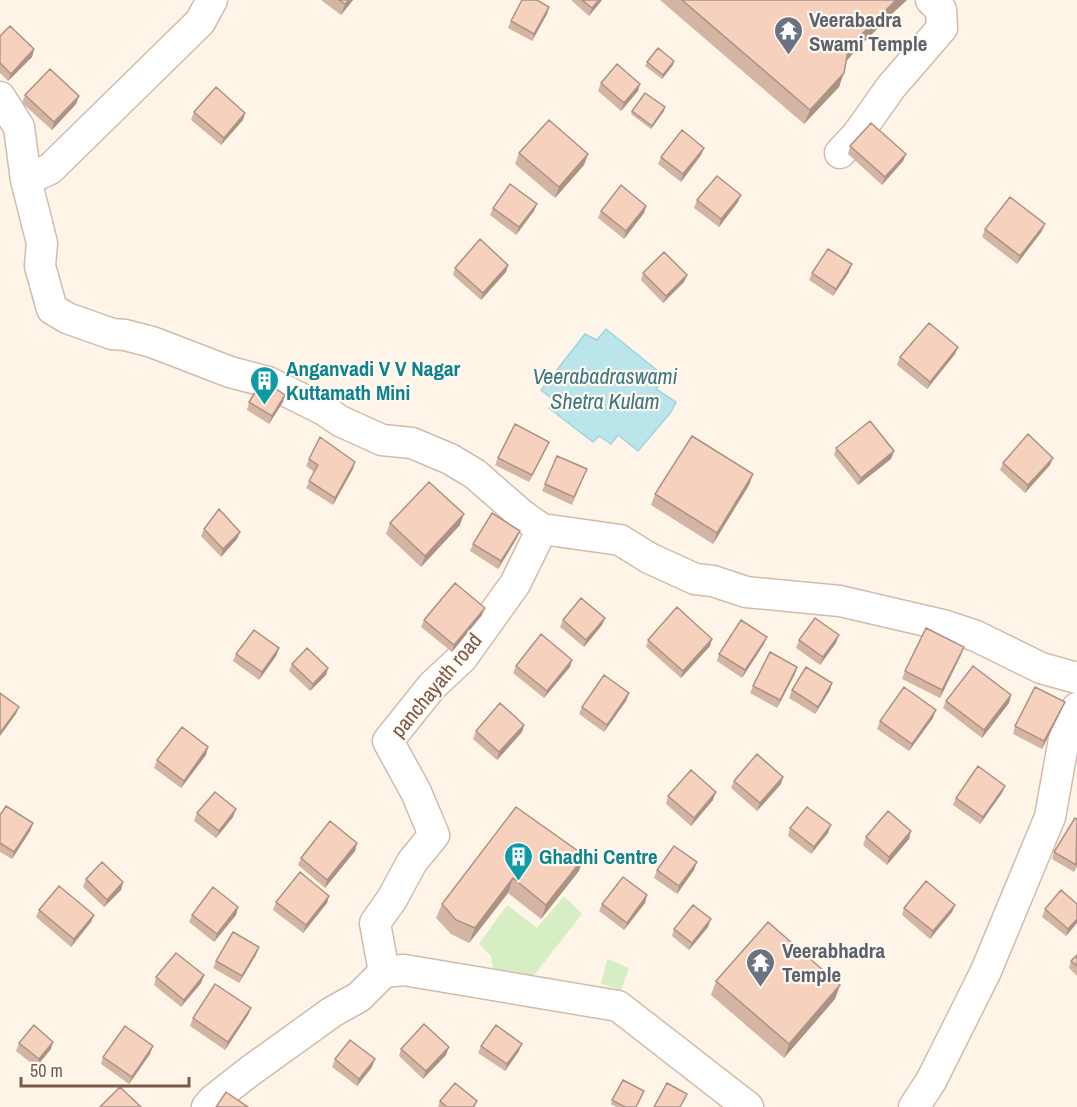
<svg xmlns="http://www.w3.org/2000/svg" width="1077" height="1107" font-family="'Archivo Narrow',sans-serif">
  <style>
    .green { fill: #d7eec5 }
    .water { fill: #bae5ea; stroke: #a0d6dd; stroke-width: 1.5 }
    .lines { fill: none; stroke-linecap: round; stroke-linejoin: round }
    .minor-casing { stroke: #d2bbac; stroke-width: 33 }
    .minor { stroke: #fff; stroke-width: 30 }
    .wall { fill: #d4b4a3 }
    .shaded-wall { fill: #ac9285 }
    .building { fill: #f6d1be; stroke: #ac9285; stroke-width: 1.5 }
    .labels { text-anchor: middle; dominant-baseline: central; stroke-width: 4.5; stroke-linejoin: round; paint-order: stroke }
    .worship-label { font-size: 21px; font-weight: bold; fill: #5b616d; stroke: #fff9f0; text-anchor: start }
    .culture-label { font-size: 21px; font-weight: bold; fill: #0d838f; stroke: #fff9f0; text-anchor: start }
    .street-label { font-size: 21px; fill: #7b5949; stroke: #fff9f0 }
    .water-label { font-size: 22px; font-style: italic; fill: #3b7881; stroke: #fff9f0 }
  </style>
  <rect width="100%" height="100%" fill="#fef5e8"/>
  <path class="green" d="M564 896 582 914 531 979 493 970 491 956 479 944 507 905 537 928Z
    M607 959 629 968 621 990 601 984Z"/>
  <path class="water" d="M606 329 664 376 656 389 676 402 671 412 638 451 618 435 611 444 599 436 593 442 549 408 554 400 541 390 585 334 597 340Z"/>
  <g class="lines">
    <defs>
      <path id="minor" d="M0 97 19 127 26 180 42 243 40 266 52 309 67 318 112 334 125 335 152 342 230 372 268 382 324 410 340 421 382 440 412 443 450 459 475 474 522 515 542 529 620 540 649 558 695 579 713 581 746 592 840 601 943 625 976 636 1041 668 1077 678
        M840 153 857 135 891 87 942 28 941 10 931 0
        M26 180 50 169 200 22 212 0
        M384 972 375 923 392 899 412 862 434 835 416 792 388 741 432 686 462 658 515 584 542 529
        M207 1107 213 1100 250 1071 332 1012 359 997 384 972 404 970 618 1006 748 1107
        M914 1107 931 1081 986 971 1050 817 1064 739 1077 708"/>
    </defs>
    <use href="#minor" class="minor-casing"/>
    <use href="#minor" class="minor"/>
  </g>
  <path class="wall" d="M321 0H353L341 15Z
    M571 0H602L589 16Z
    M660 0H907L896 10 858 48 846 61 839 87 804 124Z
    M549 7 547 14 532 41 508 28 511 21Z
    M0 36 34 49 32 57 8 81 0 73Z
    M647 62 673 65 662 79 645 66Z
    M601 83 640 84 638 91 621 111 598 91Z
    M25 95 79 96 76 104 52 130 22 103Z
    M632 111H664L651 129 631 114Z
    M194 112 245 113 243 120 221 145 191 120Z
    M850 146 906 154 903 161 882 185 848 154Z
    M704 148 701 155 681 182 658 164 661 157Z
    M519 153 588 154 584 165 555 198 515 164Z
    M697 200 738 202 719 227 694 208Z
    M646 206 644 213 624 239 598 218 601 211Z
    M493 208 534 211 516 235 490 215Z
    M985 229 1042 231 1017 264 982 237Z
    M508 265 506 272 481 300 453 275 455 268Z
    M849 272 833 296 809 280 812 273Z
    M643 273 687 275 684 282 663 303 641 280Z
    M958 347 955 354 927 389 897 365 900 357Z
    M249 402H283L269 424 247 410Z
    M549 442 546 449 529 482 495 465 498 458Z
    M836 448 894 451 891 459 858 485 834 455Z
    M309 459 355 462 353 469 333 505 306 488 314 472 306 466Z
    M1003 463 1050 465 1025 493 1000 470Z
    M587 469 572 505 542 491 545 484Z
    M753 474 749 485 713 544 651 505 655 494Z
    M390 523 460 525 421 567 386 534Z
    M204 529 240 532 237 539 221 557 201 536Z
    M517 538 498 569 470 551 473 544Z
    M482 615 452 652 421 627 424 620Z
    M605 618 602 625 584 647 560 627 563 620Z
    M712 639 710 646 681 678 646 647 648 640Z
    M799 640 836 643 820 665 796 648Z
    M764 644 742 678 717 661 719 654Z
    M279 648 276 656 259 680 233 661 236 654Z
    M961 655 940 698 902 679 905 671Z
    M572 660 570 667 544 698 513 673 516 666Z
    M292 664 328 668 326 675 310 691 289 671Z
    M795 674 777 708 750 693 753 686Z
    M832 683 830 690 815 714 789 698 792 690Z
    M629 693 626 701 604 732 579 714 582 707Z
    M1011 695 1009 703 982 738 943 708 946 701Z
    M1062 709 1042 749 1013 734 1015 726Z
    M933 718 909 751 877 729 880 721Z
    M524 725 522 732 497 760 473 739 476 731Z
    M208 747 206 755 181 788 154 768 157 760Z
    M734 781 781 784 757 811 731 788Z
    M1005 786 1002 793 980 824 953 805 956 798Z
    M668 796 713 800 691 826 666 804Z
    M516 807 579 871 541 919 508 893 469 943 451 934 436 918 442 904Z
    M197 813 233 817 216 838 194 821Z
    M0 815 33 823 30 831 12 859 0 852Z
    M1075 818 1077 867 1074 872 1052 859 1054 852Z
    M790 828 828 833 811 854 788 836Z
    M911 831 909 839 887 865 863 845 866 837Z
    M357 843 355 851 325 888 298 865 301 858Z
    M657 870H694L677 894 654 878Z
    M86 879 123 882 121 890 104 907 83 887Z
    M647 895 645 903 624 930 599 911 602 904Z
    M329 896 327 903 303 933 273 910 276 902Z
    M955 905 952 912 930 939 902 915 904 908Z
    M238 907 236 915 214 942 189 922 192 915Z
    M1045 909 1077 923 1066 936 1042 917Z
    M39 910 94 915 91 922 71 947 36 917Z
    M708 927 689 950 672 936 674 929Z
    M256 955 239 983 213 968 216 961Z
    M1077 955V976L1069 968 1071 961Z
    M204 975 201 983 181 1007 154 985 156 977Z
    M716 981 840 985 835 999 784 1058 711 995Z
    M251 1008 248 1015 225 1050 190 1026 193 1018Z
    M19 1043 51 1049 36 1067 16 1051Z
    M481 1046 519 1051 505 1071 478 1053Z
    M401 1049 446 1055 423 1079 399 1056Z
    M150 1054 129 1084 101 1064 103 1057Z
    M335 1059 372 1067 357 1086 332 1067Z
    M644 1091 636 1107H616L611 1104 612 1100Z
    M440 1101H477L475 1107H438Z"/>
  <path class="shaded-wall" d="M349 0H353L341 15 345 4Z
    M599 0H602L589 16 592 8Z
    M896 0H907L896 10 858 48 843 65 848 50 863 33Z
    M549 7 547 14 532 41 534 34Z
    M34 49 32 57 8 81 11 74Z
    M674 61 673 65 662 79 663 75Z
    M844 73 839 87 804 124 810 110Z
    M640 84 638 91 621 111 624 103Z
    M79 96 76 104 52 130 54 122Z
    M665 107 664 111 651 129 652 126Z
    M245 113 243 120 221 145 224 138Z
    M704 148 701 155 681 182 683 174Z
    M588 154 584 165 555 198 559 187Z
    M906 154 903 161 882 185 885 177Z
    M741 195 738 202 719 227 721 219Z
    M537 204 534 211 516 235 519 227Z
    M646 206 644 213 624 239 626 231Z
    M1045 224 1042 231 1017 264 1020 256Z
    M852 264 849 272 833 296 836 289Z
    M508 265 506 272 481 300 483 293Z
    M687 275 684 282 663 303 666 296Z
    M958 347 955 354 927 389 930 382Z
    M285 395 283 402 269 424 272 416Z
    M549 442 546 449 529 482 532 475Z
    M894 451 891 459 858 485 861 478Z
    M1053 458 1050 465 1025 493 1028 485Z
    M355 462 353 469 333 505 335 498Z
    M753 474 749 485 713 544 717 533Z
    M464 514 460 525 421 567 425 556Z
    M520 531 517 538 498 569 501 561Z
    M240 532 237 539 221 557 223 549Z
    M485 608 482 615 452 652 454 645Z
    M605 618 602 625 584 647 586 640Z
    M839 635 836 643 820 665 823 657Z
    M767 637 764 644 742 678 745 670Z
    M712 639 710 646 681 678 683 671Z
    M964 647 961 655 940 698 942 690Z
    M279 648 276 656 259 680 262 672Z
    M572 660 570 667 544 698 547 691Z
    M797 667 795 674 777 708 780 700Z
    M328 668 326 675 310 691 313 684Z
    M832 683 830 690 815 714 818 707Z
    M629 693 626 701 604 732 607 725Z
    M1011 695 1009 703 982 738 984 730Z
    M1065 702 1062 709 1042 749 1044 741Z
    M19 707 16 714 0 736V733Z
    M936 710 933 718 909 751 912 744Z
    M524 725 522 732 497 760 499 752Z
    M208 747 206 755 181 788 184 781Z
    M783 777 781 784 757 811 760 803Z
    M1005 786 1002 793 980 824 983 817Z
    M716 792 713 800 691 826 694 818Z
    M236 809 233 817 216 838 219 831Z
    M33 823 30 831 12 859 14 852Z
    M831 825 828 833 811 854 814 847Z
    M911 831 909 839 887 865 889 857Z
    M357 843 355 851 325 888 327 880Z
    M585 856 579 871 541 919 546 905Z
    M697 862 694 870 677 894 679 886Z
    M513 878 508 893 469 943 475 928Z
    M123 882 121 890 104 907 107 900Z
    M647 895 645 903 624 930 627 923Z
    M329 896 327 903 303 933 306 925Z
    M955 905 952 912 930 939 933 931Z
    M238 907 236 915 214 942 217 934Z
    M94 915 91 922 71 947 74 939Z
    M711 919 708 927 689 950 692 943Z
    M1077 919V923L1066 936 1068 929Z
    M259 947 256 955 239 983 242 976Z
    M204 975 201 983 181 1007 184 1000Z
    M840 985 835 999 784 1058 789 1044Z
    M251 1008 248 1015 225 1050 228 1042Z
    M53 1042 51 1049 36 1067 39 1059Z
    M522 1044 519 1051 505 1071 507 1064Z
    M153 1046 150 1054 129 1084 132 1077Z
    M449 1047 446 1055 423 1079 426 1071Z
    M375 1059 372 1067 357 1086 359 1079Z"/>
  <path class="building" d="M339 0H349L345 4Z
    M522 0H537L549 7 534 34 511 21Z
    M582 0H599L592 8Z
    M682 0H896L863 33 848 50 844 73 810 110Z
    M10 26 34 49 11 74 0 63V36Z
    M658 48 674 61 663 75 647 62Z
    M617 64 640 84 624 103 601 83Z
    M50 69 79 96 54 122 25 95Z
    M216 87 245 113 224 138 194 112Z
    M645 93 665 107 652 126 632 111Z
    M549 120 588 154 559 187 519 153Z
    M871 123 906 154 885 177 850 146Z
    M682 130 704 148 683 174 661 157Z
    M717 176 741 195 721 219 697 200Z
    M510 184 537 204 519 227 493 208Z
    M621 185 646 206 626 231 601 211Z
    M1010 197 1045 224 1020 256 985 229Z
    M480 239 508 265 483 293 455 268Z
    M828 249 852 264 836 289 812 273Z
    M664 252 687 275 666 296 643 273Z
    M929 323 958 347 930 382 900 357Z
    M263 380 285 395 272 416 249 402Z
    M870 421 894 451 861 478 836 448Z
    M515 424 549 442 532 475 498 458Z
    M1028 434 1053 458 1028 485 1003 463Z
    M692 436 753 474 717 533 655 494Z
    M320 437 355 462 335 498 309 481 318 465 309 459Z
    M557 456 587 469 574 497 545 484Z
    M429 482 464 514 425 556 390 523Z
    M219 509 240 532 223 549 204 529Z
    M492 513 520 531 501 561 473 544Z
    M455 583 485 608 454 645 424 620Z
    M581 598 605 618 586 640 563 620Z
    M677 607 712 639 683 671 648 640Z
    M815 618 839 635 823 657 799 640Z
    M741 620 767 637 745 670 719 654Z
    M926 628 964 647 942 690 905 671Z
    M254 630 279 648 262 672 236 654Z
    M541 634 572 660 547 691 516 666Z
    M307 648 328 668 313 684 292 664Z
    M770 652 797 667 780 700 753 686Z
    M973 666 1011 695 984 730 946 701Z
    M806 667 832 683 818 707 792 690Z
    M604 675 629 693 607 725 582 707Z
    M904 687 936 710 912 744 880 721Z
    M1035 687 1065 702 1044 741 1015 726Z
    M0 693 19 707 0 733Z
    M500 703 524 725 499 752 476 731Z
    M182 727 208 747 184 781 157 760Z
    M757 754 783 777 760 803 734 781Z
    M978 766 1005 786 983 817 956 798Z
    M691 770 716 792 694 818 668 796Z
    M215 792 236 809 219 831 197 813Z
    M6 806 33 823 14 852 0 843V815Z
    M516 807 585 856 546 905 513 878 475 928 456 920 442 904Z
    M807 807 831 825 814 847 790 828Z
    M888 811 911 831 889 857 866 837Z
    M1075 818 1077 819 1076 865 1054 852Z
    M330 821 357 843 327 880 301 858Z
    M674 846 697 862 679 886 657 870Z
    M102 862 123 882 107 900 86 879Z
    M300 872 329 896 306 925 276 902Z
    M623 877 647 895 627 923 602 904Z
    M926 881 955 905 933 931 904 908Z
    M59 886 94 915 74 939 39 910Z
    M213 887 238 907 217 934 192 915Z
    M1061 890 1077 904V919L1068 929 1045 909Z
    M693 905 711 919 692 943 674 929Z
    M768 922 840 985 789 1044 716 981Z
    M233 932 259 947 242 976 216 961Z
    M176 953 204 975 184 1000 156 977Z
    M1077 955V966L1071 961Z
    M215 984 251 1008 228 1042 193 1018Z
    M424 1024 449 1047 426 1071 401 1049Z
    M34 1025 53 1042 39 1059 19 1043Z
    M496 1025 522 1044 507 1064 481 1046Z
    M125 1026 153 1046 132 1077 103 1057Z
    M350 1040 375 1059 359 1079 335 1059Z
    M623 1080 644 1091 636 1107H625L612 1100Z
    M455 1083 477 1101 473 1107H447L440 1101Z
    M667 1083 687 1094 680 1107H654Z
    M120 1087 141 1107H100Z
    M226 1092 248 1107H216Z"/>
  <defs>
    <symbol id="temple-pin" viewBox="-11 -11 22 30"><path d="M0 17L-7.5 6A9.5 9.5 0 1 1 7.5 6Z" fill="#6b7280" stroke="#fff9f0"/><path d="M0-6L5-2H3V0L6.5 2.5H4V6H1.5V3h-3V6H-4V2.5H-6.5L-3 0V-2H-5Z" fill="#fff"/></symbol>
    <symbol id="building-pin" viewBox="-11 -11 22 30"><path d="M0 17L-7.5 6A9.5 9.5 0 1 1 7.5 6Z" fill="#0f9aa8" stroke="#fff9f0"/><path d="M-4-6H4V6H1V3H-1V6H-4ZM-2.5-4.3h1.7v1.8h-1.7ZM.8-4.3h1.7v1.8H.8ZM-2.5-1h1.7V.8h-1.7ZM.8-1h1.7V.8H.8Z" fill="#fff"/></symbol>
  </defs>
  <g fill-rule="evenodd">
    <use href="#temple-pin" x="772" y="14" width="33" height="45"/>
    <use href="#building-pin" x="248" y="364" width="33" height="45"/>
    <use href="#building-pin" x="502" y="840" width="33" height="45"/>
    <use href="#temple-pin" x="744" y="946" width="33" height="45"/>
  </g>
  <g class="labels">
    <g class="worship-label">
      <text x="809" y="19">Veerabadra<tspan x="809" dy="24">Swami Temple</tspan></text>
      <text x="782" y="950">Veerabhadra<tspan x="782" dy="24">Temple</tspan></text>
    </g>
    <g class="culture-label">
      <text x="286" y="368">Anganvadi V V Nagar<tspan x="286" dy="24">Kuttamath Mini</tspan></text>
      <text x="539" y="856">Ghadhi Centre</text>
    </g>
    <g class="street-label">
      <text transform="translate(436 685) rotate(-50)">panchayath road</text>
    </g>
    <g class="water-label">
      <text x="605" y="376">Veerabadraswami<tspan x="605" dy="25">Shetra Kulam</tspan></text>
    </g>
  </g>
  <path d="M21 1077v9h168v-9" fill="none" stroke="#7b5949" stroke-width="3"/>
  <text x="30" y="1077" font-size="18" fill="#7b5949" stroke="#fff9f0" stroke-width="4.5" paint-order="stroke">50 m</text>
</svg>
